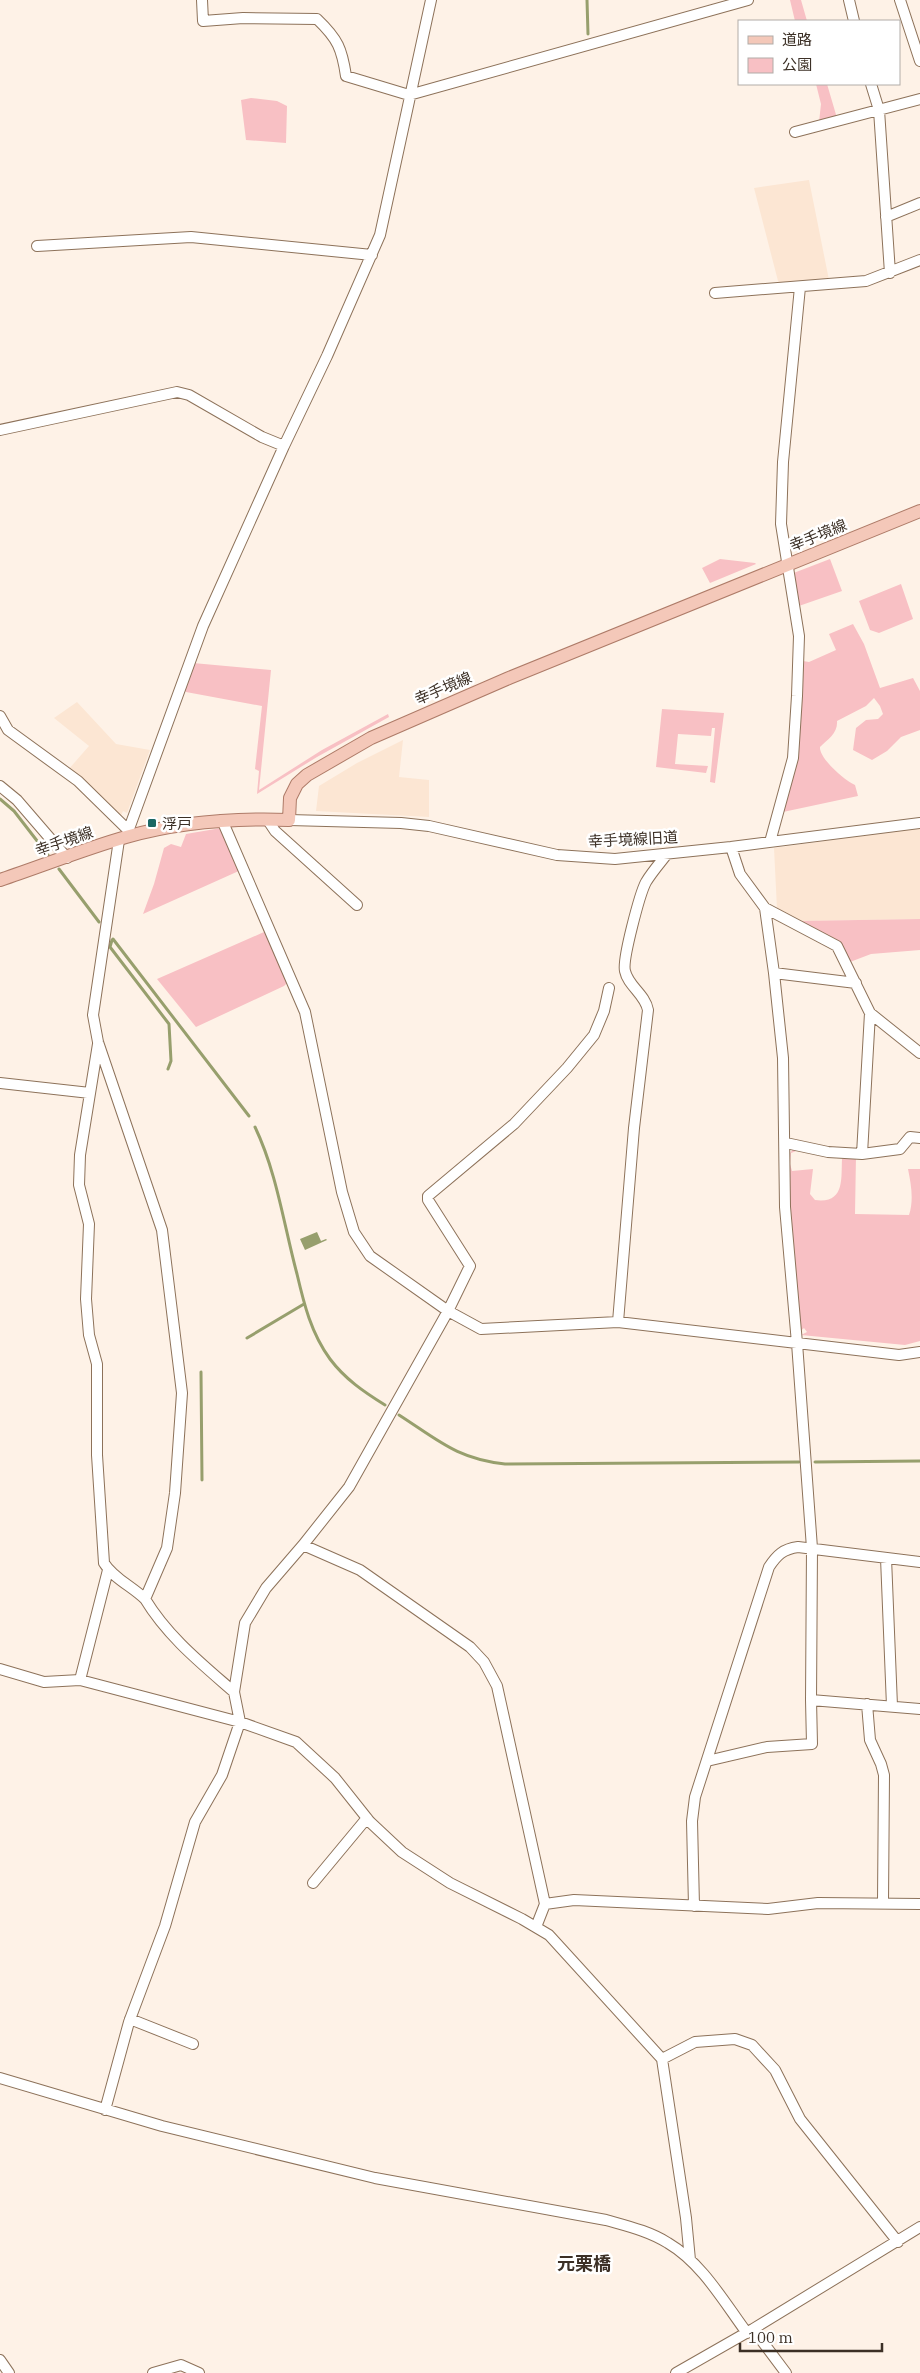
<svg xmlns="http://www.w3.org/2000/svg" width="920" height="2373" font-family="'IBM Plex Serif','Noto Sans JP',serif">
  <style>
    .built { fill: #fce6d3 }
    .green { fill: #f8c0c4 }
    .water { fill: #979f6d }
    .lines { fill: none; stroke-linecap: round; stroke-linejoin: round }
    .stream { stroke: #979f6d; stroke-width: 3 }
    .minor-casing { stroke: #8d725a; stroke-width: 12 }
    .major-casing { stroke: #ae7b68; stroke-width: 14 }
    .minor { stroke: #fff; stroke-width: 10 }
    .major { stroke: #f4c8b9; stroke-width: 12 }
    .poi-dot { fill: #1a6764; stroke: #fff; stroke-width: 2 }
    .labels { text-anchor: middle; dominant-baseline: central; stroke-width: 5; stroke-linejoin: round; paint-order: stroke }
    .street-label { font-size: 15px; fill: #3c3026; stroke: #fff }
    .poi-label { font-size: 15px; fill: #3c3026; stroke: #fff; text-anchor: start }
    .quarter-label { font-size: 18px; font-weight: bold; fill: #3c3026; stroke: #fff }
  </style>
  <rect width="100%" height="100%" fill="#fef2e7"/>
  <path class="built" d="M809 180 829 280 782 285 778 281 754 188Z
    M77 702 116 744 150 750 127 813 123 811 120 818 68 770 89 746 54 718Z
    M403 740 399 777 429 780V817L316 811 319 786 357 763Z
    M920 828V919L798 921 777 909 774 848Z"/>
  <path class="green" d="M790 0H801L807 21H795Z
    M816 84H827L837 118 819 122 821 104Z
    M251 98 277 101 287 106 286 143 246 140 241 100Z
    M720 559 755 563 756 564 710 583 702 568Z
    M830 559 842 591 796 607 791 574Z
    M901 584 913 619 879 633 870 630 859 601Z
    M853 624 864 644 880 688 913 678 920 691V730L901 737 887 751 872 760 853 750 856 728 866 720 878 719 883 714 880 706 874 698 866 706 837 721C838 733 828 739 820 747 819 758 844 780 855 785L858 796 783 812 803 661 809 662 836 650 829 634Z
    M193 663 271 670 259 790 322 750 388 714 389 717 317 757 257 794 259 771 255 769 262 706 186 692 184 690Z
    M662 709 724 713 715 783 710 782 715 728H712L711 736 678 734 675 764 708 766 706 773 656 767Z
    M221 828 241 870 143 914 154 884 164 848 171 844 181 847 186 834Z
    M260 919 289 981 284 986 196 1027 157 979 264 932Z
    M920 919V950L871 954 850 962C841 940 818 931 798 921Z
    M793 1149 799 1150 791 1153 790 1164 792 1171 813 1169 810 1194 815 1200C845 1204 841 1179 842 1159L845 1156H856L855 1214 909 1215C914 1200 911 1184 908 1169H920V1341L905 1345 801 1335 807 1332 804 1328 798 1333 788 1207V1156Z"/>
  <path class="water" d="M317 1232 321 1241 326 1239 327 1240 305 1250 300 1239Z"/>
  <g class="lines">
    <path class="stream" d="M587 0 588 34
      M0 799 14 811 48 855
      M59 869 99 922
      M113 939 249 1116
      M112 940 110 947 169 1024 171 1061 168 1069
      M255 1127C277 1173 284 1226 297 1274 304 1304 311 1333 330 1359 345 1379 364 1392 385 1405
      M247 1338 304 1304
      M201 1372 202 1480
      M399 1415C438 1440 457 1459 505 1464L799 1462
      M815 1462 920 1461"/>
    <defs>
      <path id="minor" d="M202 0 203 21 243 18 317 19C338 39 342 49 346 76L409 95 748 0
        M849 0 854 21
        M900 0 920 61
        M871 84 879 110 890 273
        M795 132 920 99
        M886 217 920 203
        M37 246 191 237 372 255
        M715 293 866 281 920 260
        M0 430 177 392 189 395 262 437 284 446
        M0 716 8 730 78 781 128 830
        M0 786 17 800 67 858
        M267 819 275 831 357 905
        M222 820 305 1012 342 1192 354 1232 370 1256 448 1311 481 1329 618 1322 797 1343 812 1548 811 1700 920 1709
        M289 820 401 823 429 826 557 855 615 859 731 847 920 823
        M126 837 203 626 284 446 327 356 380 235 431 0
        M119 840 93 1015 98 1042 162 1230 182 1393 175 1493 167 1548 145 1599C168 1637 202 1664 234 1692
        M770 842 793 758 797 696 799 636 781 524 783 462 800 287
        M731 847 740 874 765 908 774 973 783 1058 785 1207 797 1343 899 1355 920 1352
        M765 908 837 946 870 1013 920 1053
        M774 973 856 983
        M98 1044 80 1155 79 1185 89 1224 86 1299 89 1335 97 1364V1455L104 1563C113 1578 133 1587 145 1599
        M0 1083 90 1093
        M786 1143 828 1152 862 1154 870 1013
        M862 1154 900 1149 910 1137 920 1138
        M618 1322 634 1128 648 1010C645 994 628 986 625 971 622 960 640 893 646 882 652 872 660 863 667 854
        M303 1545 360 1570 470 1647 484 1662 497 1686 545 1904
        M886 1558 892 1706
        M0 1669 44 1682 80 1680 240 1722 296 1742 335 1778 370 1822 402 1852 450 1883 522 1919 549 1935 662 2059 686 2218 690 2260
        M80 1680 108 1570
        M867 1704 870 1740 881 1764 884 1775 883 1902
        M707 1761 767 1747 812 1744 811 1700
        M313 1883 367 1818
        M694 1906 692 1821 695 1797 769 1567C777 1555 783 1549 798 1547L920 1562
        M536 1927 545 1904 574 1900 768 1909 818 1903 920 1904
        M130 2019 193 2044
        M662 2059 695 2042 735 2039 752 2045 775 2070 800 2119 898 2242
        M0 2078 162 2126 375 2178 606 2220C627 2226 649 2231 668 2243 702 2263 724 2302 747 2333
        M105 2110 129 2022 165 1926 195 1822 222 1775 240 1722 234 1692 245 1623 266 1588 303 1545 349 1487 448 1311 470 1266 428 1200V1196L514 1124 567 1068 594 1035 604 1011 609 988
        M753 2329 786 2373
        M0 2360 9 2373
        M153 2373 181 2365 199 2373
        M676 2373 753 2329 920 2227"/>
      <path id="major" d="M0 880C42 866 84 849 126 837 179 822 234 818 289 820L290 798 297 784 307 775 371 738 509 678 920 511"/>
    </defs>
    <use href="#minor" class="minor-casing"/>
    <use href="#major" class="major-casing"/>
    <use href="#minor" class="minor"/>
    <use href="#major" class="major"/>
  </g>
  <rect class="poi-dot" x="147" y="818" width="10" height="10" rx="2.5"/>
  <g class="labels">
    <g class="street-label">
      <text transform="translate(818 535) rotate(-22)">幸手境線</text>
      <text transform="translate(443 688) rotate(-23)">幸手境線</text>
      <text transform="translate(633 839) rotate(-3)">幸手境線旧道</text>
      <text transform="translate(64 841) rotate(-19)">幸手境線</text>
    </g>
    <g class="poi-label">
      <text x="162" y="823">浮戸</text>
    </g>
    <g class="quarter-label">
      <text x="584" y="2263">元栗橋</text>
    </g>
  </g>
  <rect x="738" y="20" width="162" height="65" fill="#ffffff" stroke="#b1aca8"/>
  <rect x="748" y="36" width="25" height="8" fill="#f4c8b9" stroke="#b1aca8"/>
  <text x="782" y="45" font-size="15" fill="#3c3026">道路</text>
  <rect x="748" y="58" width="25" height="15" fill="#f8c0c4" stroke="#b1aca8"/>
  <text x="782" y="70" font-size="15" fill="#3c3026">公園</text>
  <path d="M740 2343v8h142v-8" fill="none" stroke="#3c3026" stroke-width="2.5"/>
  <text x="748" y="2343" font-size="15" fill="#3c3026" stroke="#ffffff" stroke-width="4" paint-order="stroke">100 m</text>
</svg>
